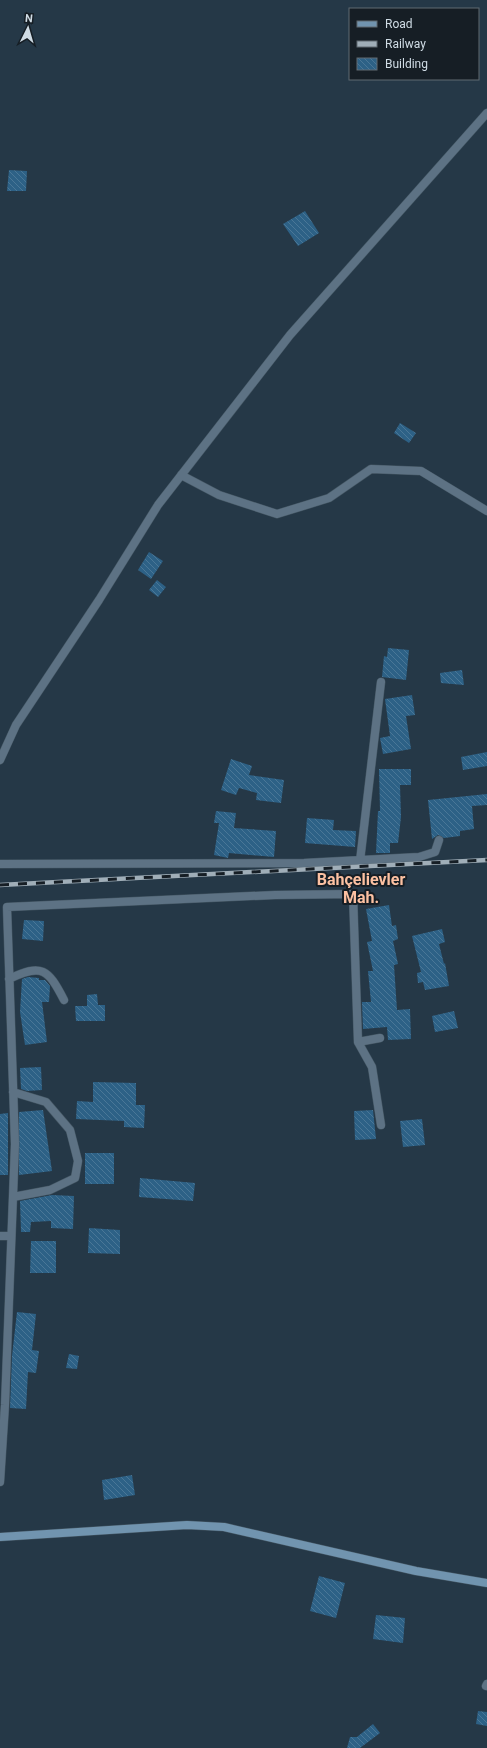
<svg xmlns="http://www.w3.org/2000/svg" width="487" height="1748" font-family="Roboto,sans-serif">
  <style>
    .building { fill: url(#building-back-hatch) }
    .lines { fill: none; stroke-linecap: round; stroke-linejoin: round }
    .street-casing { stroke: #445663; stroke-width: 9 }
    .secondary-casing { stroke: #445663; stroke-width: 9 }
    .street { stroke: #5d7284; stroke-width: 8 }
    .secondary { stroke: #7194af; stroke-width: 8 }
    .rail-casing { stroke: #a0aeb8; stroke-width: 4.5 }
    .rail { stroke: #161e25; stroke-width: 3; stroke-dasharray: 9; stroke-linecap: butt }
    .labels { text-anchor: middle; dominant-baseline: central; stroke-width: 4; stroke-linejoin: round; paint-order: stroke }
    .district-label { font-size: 16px; font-weight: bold; fill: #fcc1a2; stroke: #161e25 }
  </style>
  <defs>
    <pattern id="building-back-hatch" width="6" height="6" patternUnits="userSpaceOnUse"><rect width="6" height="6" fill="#2d6186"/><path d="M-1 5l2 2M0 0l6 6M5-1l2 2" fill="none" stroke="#4a7797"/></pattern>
  </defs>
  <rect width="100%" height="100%" fill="#253847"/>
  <path class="building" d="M9 170 27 171 26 191H7Z
    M305 211 319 233 298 246 283 224Z
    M400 423 416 433 409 443 394 433Z
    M149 552 163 561 151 579 138 570Z
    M157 580 166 587 158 597 149 590Z
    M388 648 409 650 406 680 382 677 384 656 387 657Z
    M462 670 464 685 441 683 440 673Z
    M412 695 415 715 406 716 411 749 383 754 380 738 390 736 385 699Z
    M487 752V766L463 770 461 757Z
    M231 759 252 766 249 775 284 780 281 803 256 800 257 793 239 788 236 795 221 790Z
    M379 769H411V785H400L401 817 398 843H390V853H376L378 811H380Z
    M487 794V805L472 806 474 829 460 831V836L444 838 438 835 432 839 428 800Z
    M216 811 236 813 234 828 276 831 274 857 229 853 228 858 214 855 219 823H214Z
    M307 818 334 820 333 830 356 831 355 847 305 843Z
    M389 905 392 926 396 925 398 939 393 941 398 964 394 965 397 1010 410 1009 411 1039 388 1040 387 1027 363 1029 362 1002H371L368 971H373L367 942 372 941 366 909Z
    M24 920 44 921 43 941 22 939Z
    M442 929 445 942 439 944 444 964 445 963 449 986 425 990 423 982 418 983 417 973 421 972 412 936Z
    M28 977 39 978V980H45L50 986 49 1002H42L47 1042 25 1045 20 1012 22 979Z
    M97 994 98 1005H105V1021H76L75 1006H87V995Z
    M454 1011 458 1028 435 1032 432 1016Z
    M41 1067 42 1090 27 1091 21 1089 20 1068Z
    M93 1082 136 1083V1105H145L144 1128 124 1127V1121L76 1119 77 1101 93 1102Z
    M43 1110 52 1171 19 1175V1112Z
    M373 1110 376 1139 355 1140 354 1111Z
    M8 1113V1175H0V1114Z
    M422 1119 425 1145 403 1147 400 1121Z
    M85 1153H114V1184H85Z
    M140 1178 195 1183 193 1201 139 1197Z
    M52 1195 74 1196 73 1229 51 1228V1221L31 1222 30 1232H21L20 1201Z
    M89 1228 120 1230V1254L88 1253Z
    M31 1241H56V1273H30Z
    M17 1312 36 1314 32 1350 39 1351 36 1373 28 1372 26 1409 10 1408 12 1356Z
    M69 1354 79 1356 77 1369 66 1368Z
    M132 1475 135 1495 104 1500 102 1480Z
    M319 1576 345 1583 336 1618 310 1611Z
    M376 1615 405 1618 403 1643 373 1639Z
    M478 1711 487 1712V1726L476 1724Z
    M373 1724 380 1733 360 1748H347L350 1737H357Z"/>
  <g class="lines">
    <defs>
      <path id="street" d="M181 475 219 495 277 514 329 498 371 469 421 471 487 511
        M0 760 16 725 99 600 158 505 290 335 487 113
        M360 861 381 682
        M0 864 304 863 419 857 435 852 439 840
        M9 979C42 963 48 969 64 1000
        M358 1042 380 1038
        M13 1197 50 1190 75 1178 78 1161 70 1130 46 1102 13 1092
        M0 1236H11
        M0 1482 5 1405 15 1144 7 907 275 895 353 894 358 1042 372 1067 381 1125
        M486 1686 487 1684"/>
      <path id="secondary" d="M0 1537 187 1525 224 1527 416 1571 487 1583"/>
    </defs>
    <use href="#street" class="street-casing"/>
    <use href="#secondary" class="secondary-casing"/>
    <use href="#street" class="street"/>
    <use href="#secondary" class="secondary"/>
    <defs>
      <path id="rail" d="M0 885 487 860"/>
    </defs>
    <use href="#rail" class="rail-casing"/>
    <use href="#rail" class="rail"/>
  </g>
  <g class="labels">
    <g class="district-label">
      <text x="361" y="879">Bahçelievler<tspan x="361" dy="18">Mah.</tspan></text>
    </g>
  </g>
  <rect x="349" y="8" width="130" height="72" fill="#161e25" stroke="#606a72"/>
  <rect x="357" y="21" width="20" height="6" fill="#7194af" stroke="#606a72"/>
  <text x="385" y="28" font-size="12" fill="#d0dce5">Road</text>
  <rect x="357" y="41" width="20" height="6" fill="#a0aeb8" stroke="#606a72"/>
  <text x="385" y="48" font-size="12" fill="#d0dce5">Railway</text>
  <rect x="357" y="58" width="20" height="12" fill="url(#building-back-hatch)" stroke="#606a72"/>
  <text x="385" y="68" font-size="12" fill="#d0dce5">Building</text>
  <g transform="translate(28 28) rotate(5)" stroke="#161e25" stroke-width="3" paint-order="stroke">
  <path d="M0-3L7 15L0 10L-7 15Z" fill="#d0dce5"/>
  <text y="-6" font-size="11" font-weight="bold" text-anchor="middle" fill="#d0dce5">N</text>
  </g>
</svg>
